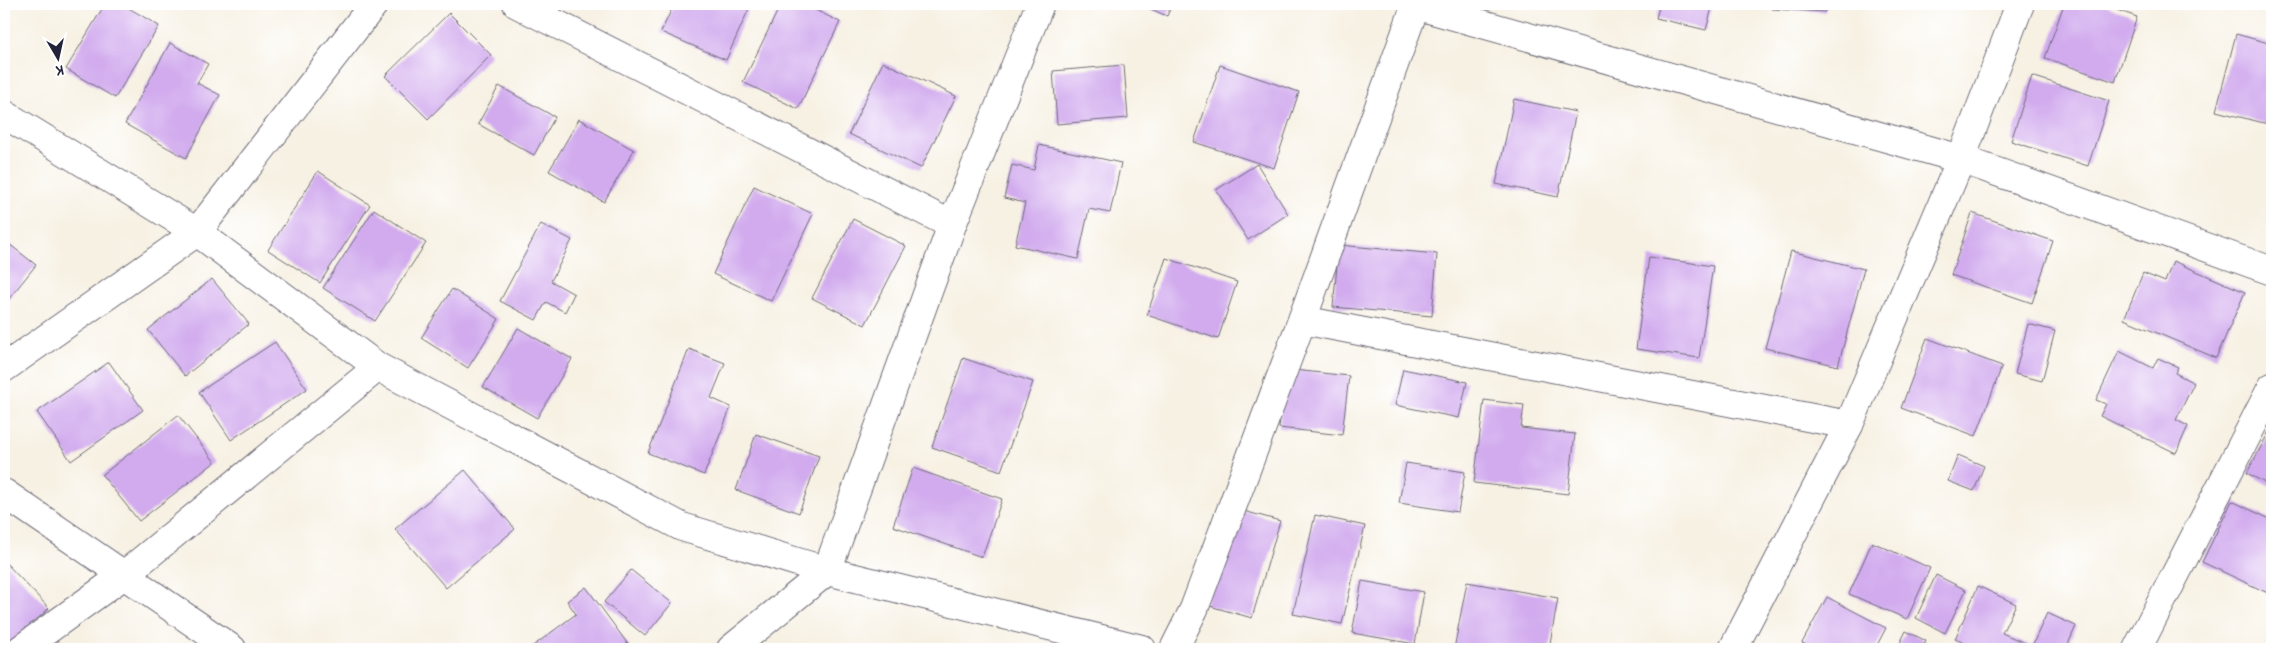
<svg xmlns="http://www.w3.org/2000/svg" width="2276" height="653" viewBox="0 0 2276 653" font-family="'Patrick Hand',sans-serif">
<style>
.building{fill:#d1abee}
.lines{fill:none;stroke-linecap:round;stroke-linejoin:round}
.minor-casing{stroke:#6d6a76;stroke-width:30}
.tertiary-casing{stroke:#6d6a76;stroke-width:30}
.minor{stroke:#fff;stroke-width:28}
.tertiary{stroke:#fff;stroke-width:28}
</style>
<rect width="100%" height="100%" fill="#fff"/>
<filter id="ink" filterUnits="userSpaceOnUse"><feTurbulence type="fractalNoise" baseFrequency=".02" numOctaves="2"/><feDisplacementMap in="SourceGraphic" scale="10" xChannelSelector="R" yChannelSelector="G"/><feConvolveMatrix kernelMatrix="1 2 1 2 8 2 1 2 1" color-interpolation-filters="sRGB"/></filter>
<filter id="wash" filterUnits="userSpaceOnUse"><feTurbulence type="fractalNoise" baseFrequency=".0096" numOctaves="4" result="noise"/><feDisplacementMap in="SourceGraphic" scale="20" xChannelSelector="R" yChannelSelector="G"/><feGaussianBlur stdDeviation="1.12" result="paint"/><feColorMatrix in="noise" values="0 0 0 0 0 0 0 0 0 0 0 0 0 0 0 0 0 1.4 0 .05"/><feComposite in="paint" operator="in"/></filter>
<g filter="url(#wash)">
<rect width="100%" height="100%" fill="#f7f1e3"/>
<g id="blocks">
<path class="building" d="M105 4H122L159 26 115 98 66 69Z
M674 4H751L726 60 661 32Z
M781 4H803L840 22 798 109 743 82Z
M1139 4H1172L1167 16Z
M1660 4H1713L1706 30 1656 18Z
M1773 4H1826L1825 12 1772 9Z
M2064 4H2100L2137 17 2115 82 2045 58Z
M449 13 491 55 428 119 385 76Z
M2236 34 2272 44V125L2216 111Z
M170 43 208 64 197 83 220 95 186 158 125 124Z
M883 62 956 96 921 168 849 134Z
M1124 65 1128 118 1057 124 1053 71Z
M1220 65 1299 92 1274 168 1194 142Z
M2032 76 2109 101 2088 166 2011 141Z
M499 86 555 117 534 155 478 124Z
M1514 99 1576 112 1558 197 1496 184Z
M579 119 634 150 604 202 549 171Z
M1039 145 1121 163 1110 213 1089 209 1078 259 1015 245 1025 203 1004 198 1012 165 1034 170Z
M1257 164 1288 214 1248 240 1216 190Z
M318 171 370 205 320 283 268 250Z
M754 186 813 214 771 301 713 274Z
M374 209 426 243 375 321 323 288Z
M1972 213 2053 241 2032 303 1951 275Z
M853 219 906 246 865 325 812 298Z
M541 224 572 240 551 281 574 294 565 312 546 302 536 320 500 301Z
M4 240 36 265 4 305Z
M1339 245 1437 254 1432 316 1333 307Z
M1791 251 1864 269 1838 366 1765 348Z
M1649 257 1713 266 1699 358 1636 349Z
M1166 258 1237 282 1218 339 1147 315Z
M2173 261 2245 292 2216 358 2124 319 2143 273 2165 282Z
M212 279 249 324 185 376 148 330Z
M452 289 499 319 468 368 421 338Z
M2028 324 2055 331 2042 381 2015 374Z
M518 328 572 359 537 418 483 387Z
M1927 338 2002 366 1976 436 1901 408Z
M275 342 307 389 231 440 199 392Z
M689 349 725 363 711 398 731 407 704 475 648 453Z
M2119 351 2153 368 2158 358 2178 367 2175 373 2194 383 2176 420 2188 426 2176 453 2100 416 2106 404 2096 400Z
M963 358 1033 382 1001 471 932 447Z
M109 362 143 410 71 461 37 412Z
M1285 369 1349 376 1342 435 1279 428Z
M1403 369 1467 382 1459 418 1395 405Z
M1484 400 1524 405 1521 428 1575 434 1568 494 1474 483Z
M178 415 215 462 139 521 102 475Z
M2272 426V487L2247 473Z
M756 434 819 456 799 513 736 490Z
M1958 455 1984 466 1974 491 1948 481Z
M1406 463 1465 472 1458 512 1399 503Z
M913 468 1002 499 982 557 893 526Z
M465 470 515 529 446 588 395 529Z
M2232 501 2272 520V595L2202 562Z
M1233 508 1280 521 1252 618 1206 605Z
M1315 515 1365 526 1342 624 1293 614Z
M1872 542 1930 568 1907 619 1849 594Z
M4 561 49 608 6 649H4Z
M631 570 672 603 645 636 604 602Z
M1936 575 1966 590 1945 633 1916 618Z
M1362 581 1424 592 1415 644 1352 633Z
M1467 582 1558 598 1549 649H1454Z
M1978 586 2016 604 2002 633 2032 646 2047 613 2076 626 2066 649H1978L1955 639Z
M586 587 630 647 627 649H529L576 614 567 601Z
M1827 597 1886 628 1875 649H1815L1802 643Z
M1906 631 1926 641 1922 649H1897Z"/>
</g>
</g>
<g filter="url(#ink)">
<use href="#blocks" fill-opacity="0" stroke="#6d6a76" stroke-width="1"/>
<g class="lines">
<defs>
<path id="minor" d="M517 4 952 225
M1415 5 1961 159 2272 271
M1302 320 1849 425
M4 368 197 232 374 4
M4 493 232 649
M21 649 124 575 378 367
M731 649 827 571 952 225 1040 4
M1174 649 1194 609 1302 320 1416 4
M2137 649 2272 387"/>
<path id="tertiary" d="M4 114 197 232 378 367 682 527 827 571 1142 649
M1733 649 1849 425 1961 159 2020 4"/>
</defs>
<use href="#minor" class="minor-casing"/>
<use href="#tertiary" class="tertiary-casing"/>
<use href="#minor" class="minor"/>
<use href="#tertiary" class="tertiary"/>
</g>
</g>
<rect width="2276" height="653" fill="none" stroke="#fff" stroke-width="20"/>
<g transform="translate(58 58) rotate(171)" stroke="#ffffff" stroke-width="4" paint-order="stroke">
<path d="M0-4L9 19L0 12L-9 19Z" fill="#22223b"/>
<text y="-8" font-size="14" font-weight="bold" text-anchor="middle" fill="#22223b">K</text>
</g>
</svg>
